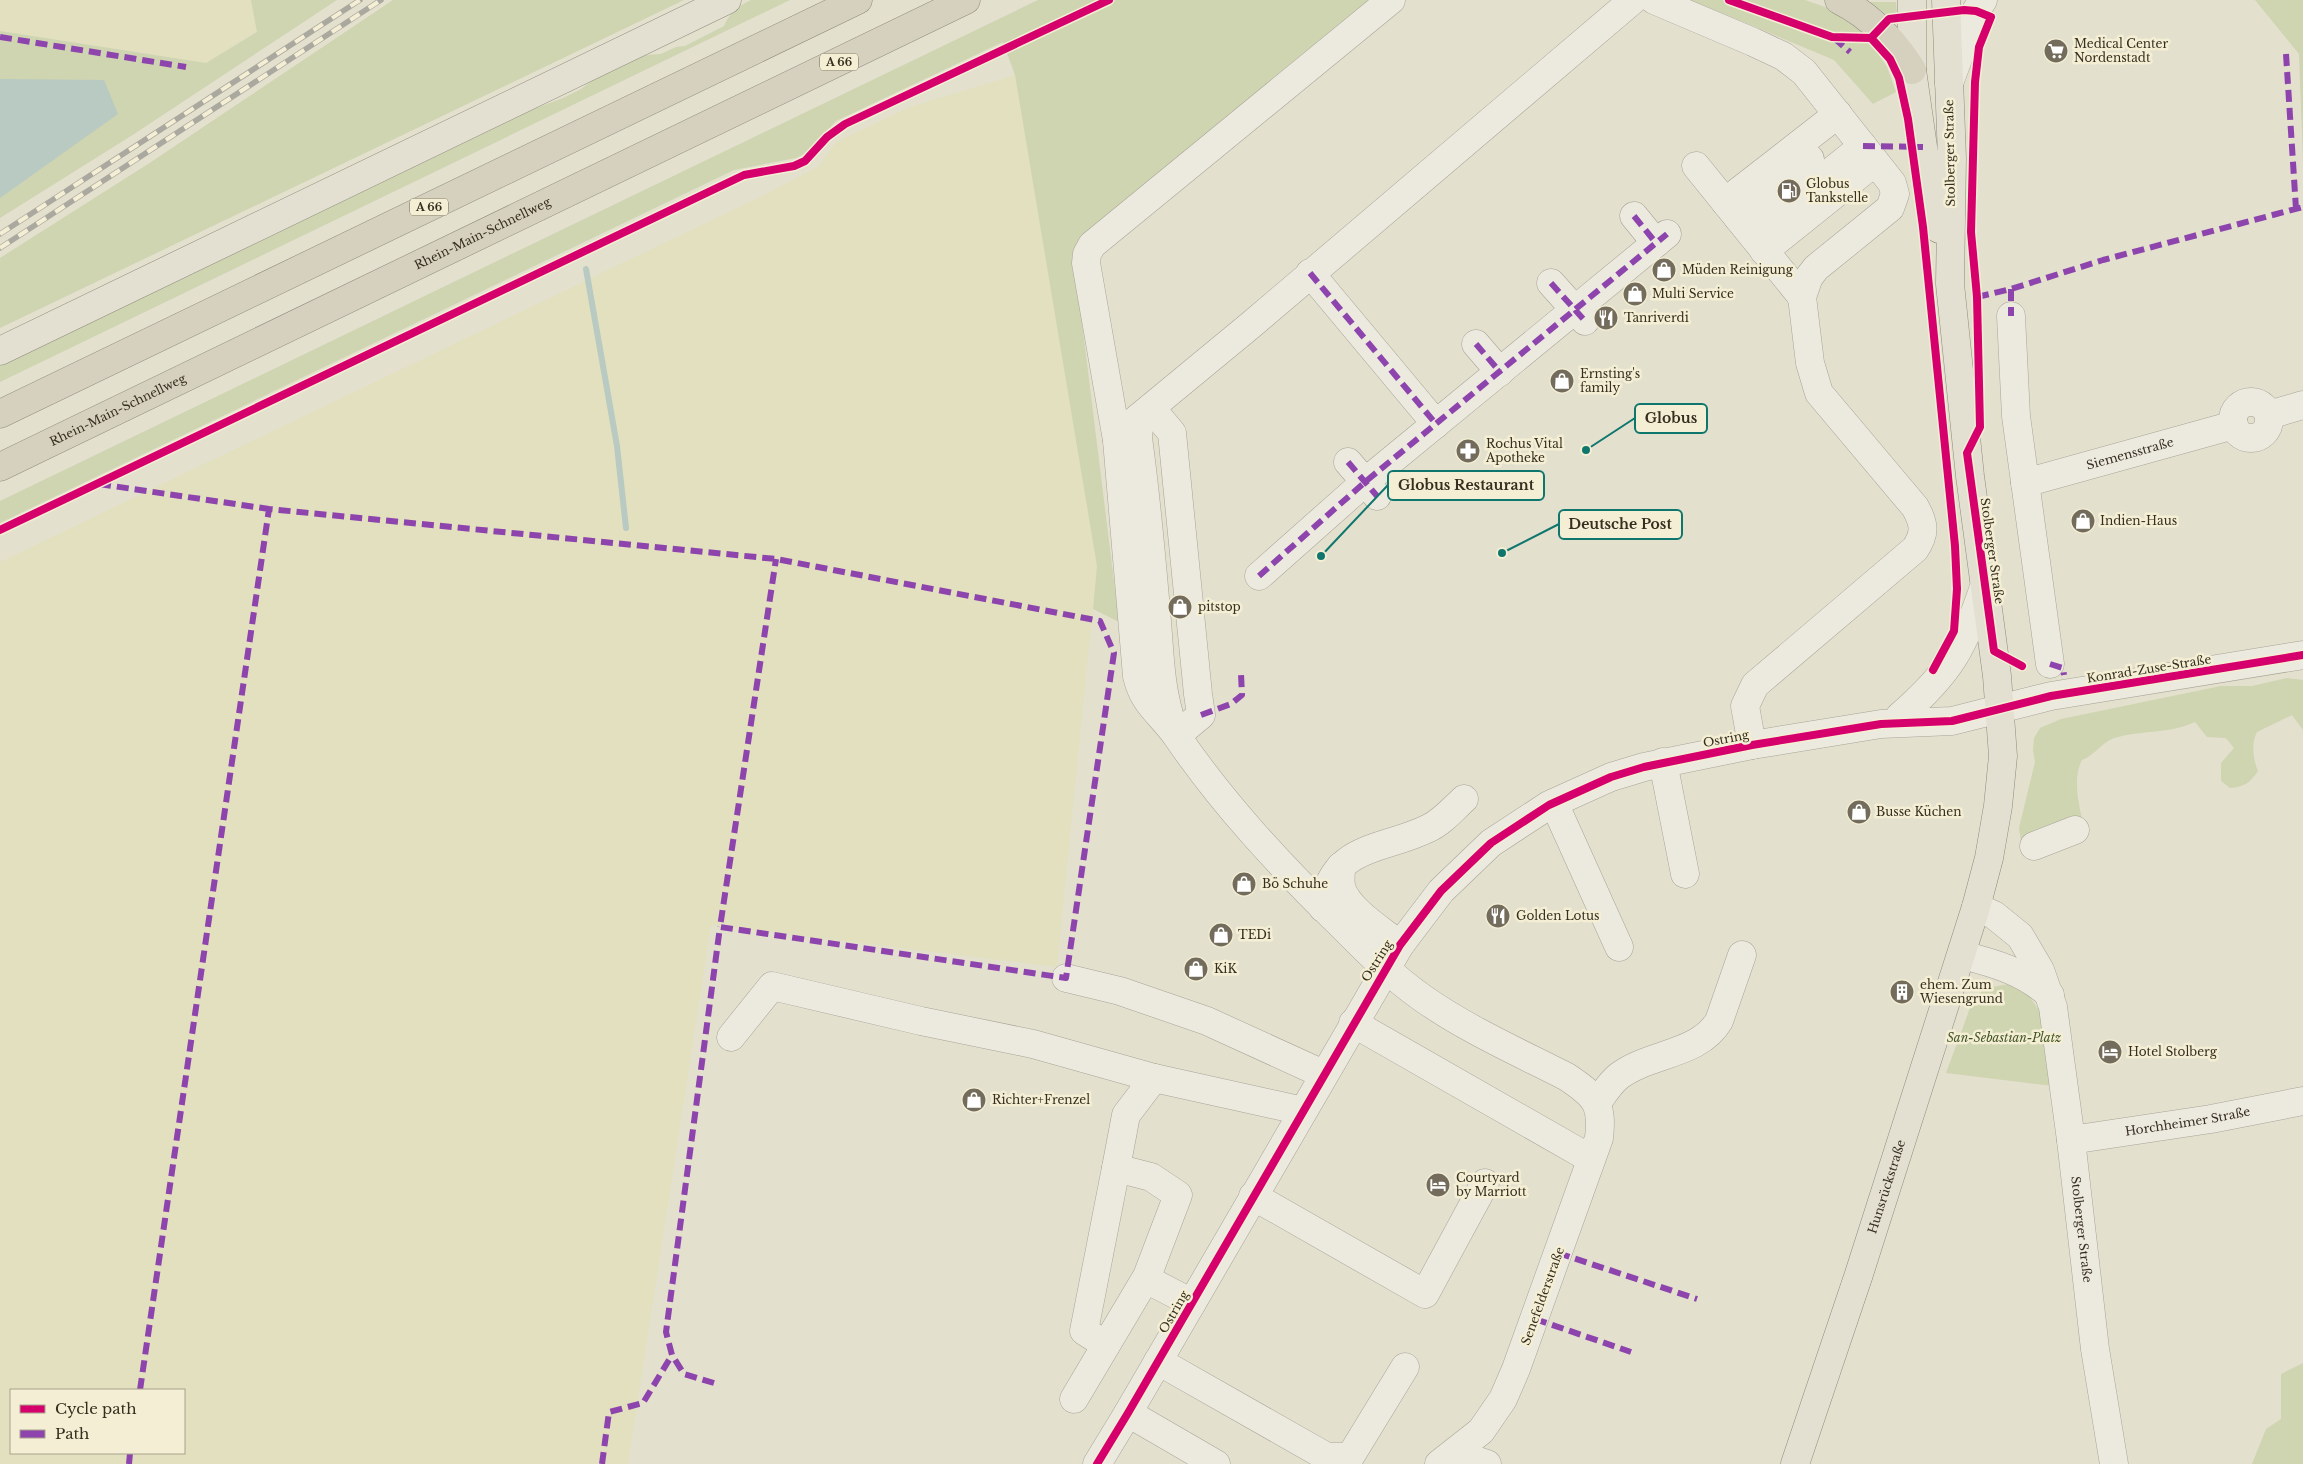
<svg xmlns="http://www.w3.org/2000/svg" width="2303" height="1464" viewBox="0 0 2303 1464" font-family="'Libre Baskerville',serif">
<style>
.farmland{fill:#e2e0bf;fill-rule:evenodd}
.green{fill:#cfd4b1}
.water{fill:#b8cac1}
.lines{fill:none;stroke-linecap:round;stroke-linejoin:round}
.stream{stroke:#b8cac1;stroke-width:6}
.minor-casing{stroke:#a8a497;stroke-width:29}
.major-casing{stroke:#8e8a7e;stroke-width:29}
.highway-casing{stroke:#8e8a7e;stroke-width:29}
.minor{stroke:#ece9df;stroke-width:28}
.major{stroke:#e3e0d1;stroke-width:28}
.highway{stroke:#d6d1bf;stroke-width:28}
.rail-casing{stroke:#aba99f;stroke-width:5.5}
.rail{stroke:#f4efd4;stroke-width:4;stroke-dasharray:11;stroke-linecap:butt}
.quiet{stroke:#8e44ad;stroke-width:6;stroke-dasharray:12 6;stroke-linecap:butt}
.cycleway-casing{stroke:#f4efd4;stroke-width:11}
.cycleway{stroke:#d6006c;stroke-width:8}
.labels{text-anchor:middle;stroke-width:5;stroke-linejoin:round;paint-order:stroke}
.shield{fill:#f4efd4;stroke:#706855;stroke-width:1}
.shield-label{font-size:11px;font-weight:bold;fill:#372e1f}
.poi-label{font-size:12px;fill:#372e1f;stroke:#f4efd4;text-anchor:start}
.street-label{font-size:12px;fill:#372e1f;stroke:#f4efd4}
.park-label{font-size:12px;font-style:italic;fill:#425326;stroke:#f4efd4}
.leader{fill:none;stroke:#0f766e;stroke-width:2}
.callout-dot{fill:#0f766e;stroke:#f4efd4;stroke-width:2}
.callout{fill:#f4efd4;stroke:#0f766e;stroke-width:2}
.callout-label{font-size:14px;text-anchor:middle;font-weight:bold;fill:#372e1f}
</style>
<rect width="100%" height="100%" fill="#e3e0ce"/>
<path class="farmland" d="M0 0H251L257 31 206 63 0 31Z
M1015 75 1097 566 1057 967 711 925 628 1464H0V562L768 193 819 166 836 142 910 107ZM11 1390H184V1453H11Z"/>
<path class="green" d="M251 0H337L131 136 0 218V31L206 63 257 32Z
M393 0H684L0 328V258L148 164Z
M751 0H790L0 382V366L497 123 563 98 581 89 604 72 646 55 661 54 676 47 685 46 724 26C729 13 739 6 751 0Z
M1038 0H1370L1073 250 1119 622 1093 609 1097 566 1015 75 1003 42 836 121 806 153 796 158 734 170 0 523V501Z
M1691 0H1805L1831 9 1860 27 1887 67 1896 92 1873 104 1834 60Z
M2255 0H2303V162L2299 54Z
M1866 2H1896L1897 14 1884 16Z
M2287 678 2303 680V730L2292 715 2257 732C2251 743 2253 760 2258 771 2250 783 2244 787 2230 788L2221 781V763L2234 748 2226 738 2207 737 2195 722C2169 734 2141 730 2114 738 2101 743 2094 756 2082 760 2072 778 2079 807 2084 826L2026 846 2021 841 2019 828 2035 762 2033 751 2034 738 2040 728 2061 719 2221 686H2252Z
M2010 984 2029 996 2043 1016 2053 1086 1946 1073 1973 1000C1981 988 1996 986 2010 984Z
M2303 1363V1464H2252L2266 1429 2281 1419V1374Z"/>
<path class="water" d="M0 79 104 80 118 114 0 198Z"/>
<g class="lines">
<path class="stream" d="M586 269 617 446 626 528"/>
<defs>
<g id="minor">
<path d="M1391 0 1092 245 1087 254 1086 263 1117 440 1137 676C1144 706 1162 714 1178 738 1224 805 1279 864 1337 921 1364 948 1390 975 1421 997 1466 1029 1518 1052 1567 1077 1595 1096 1603 1103 1599 1138L1516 1369 1503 1399 1481 1431 1439 1464"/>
<path d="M1654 0 1753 42 1783 56 1804 72 1892 183 1895 194 1890 208 1816 268 1809 277 1802 297 1810 363 1819 393 1915 507C1924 523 1926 533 1915 549L1755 685 1745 706 1752 745"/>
<path d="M1949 83 1976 11 1983 0"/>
<path d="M1696 166 1802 297"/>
<path d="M1725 202 1838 114"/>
<path d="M1634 216 1656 243"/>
<path d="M1738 218 1810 159"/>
<path d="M1752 235 1863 146"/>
<path d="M1764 251 1875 162"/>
<path d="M1310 273 1436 424"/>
<path d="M1551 283 1585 321"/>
<path d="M2011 316 2016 416 2050 664"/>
<path d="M1476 344 1500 372"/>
<circle cx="2251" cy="420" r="18"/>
<path d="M1151 408 1172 433 1198 694 1201 715 1177 735"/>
<path d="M2269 415 2303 405"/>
<path d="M1140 417 1138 438C1146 495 1151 552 1156 610 1160 651 1159 687 1173 727"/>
<path d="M1117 440 1126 428 1252 324 1633 0"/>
<path d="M1348 462 1377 496"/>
<path id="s1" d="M2025 483 2234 425"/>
<path d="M1259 576 1365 482 1667 234"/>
<path d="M1900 716C1951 672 1964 647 1985 584"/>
<path d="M1663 762 1685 874"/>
<path d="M1554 803 1619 947"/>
<path d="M2034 846 2075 830"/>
<path d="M1341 866C1341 873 1340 880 1341 886 1346 909 1383 931 1400 945"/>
<path id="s2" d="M1976 907 1994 915 2020 936 2040 970 2053 1007 2071 1140 2095 1349 2114 1464"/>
<path d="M1323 908C1331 844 1383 851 1429 828 1442 822 1453 809 1464 799"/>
<path d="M1962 955C1994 963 2025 972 2050 995"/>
<path d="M1066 978 1120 991 1207 1021 1323 1074"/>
<path d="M1353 1023 1591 1159"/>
<path d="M731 1037 772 986 921 1021 1033 1044 1154 1078"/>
<path d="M1597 1103C1604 1093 1610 1083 1619 1076 1649 1053 1699 1055 1719 1021L1742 955"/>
<path id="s3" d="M2071 1140 2211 1119 2303 1101"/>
<path d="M1253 1196 1425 1294 1485 1183"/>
<path d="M1192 1303 1146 1279 1178 1195 1151 1177 1116 1168 1126 1115 1154 1078 1303 1111"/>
<path d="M1106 1345 1084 1331 1116 1168"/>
<path d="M1158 1361 1327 1457H1350L1405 1367"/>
<path d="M1074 1399 1146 1278"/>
<path d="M1128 1413 1216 1464"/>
<path d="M1454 1453 1487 1464"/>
<path d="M1097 1464 1128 1413 1400 945 1441 891 1491 843 1549 805 1611 777 1644 767 1752 745 1881 724 1952 721 2051 696 2303 655"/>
</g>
<g id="major">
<path d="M1912 0V70L1923 147 1939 229"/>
<path d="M0 351 727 0"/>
<path id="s4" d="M1795 1464 1859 1274 1976 907 1989 858 1998 806 2003 756 1997 676 1970 476 1950 284 1952 158 1946 0"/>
</g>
<g id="highway">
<path d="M1839 0C1871 16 1893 40 1912 70"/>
<path d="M0 414 858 0"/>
<path id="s5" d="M0 467 966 0"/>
</g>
</defs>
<use href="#minor" class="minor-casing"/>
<use href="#major" class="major-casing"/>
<use href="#highway" class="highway-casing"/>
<use href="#minor" class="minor"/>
<use href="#major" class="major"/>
<use href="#highway" class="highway"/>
<defs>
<path id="rail" d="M0 234 360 0
M0 248 381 0"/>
</defs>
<use href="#rail" class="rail-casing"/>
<use href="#rail" class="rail"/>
<path class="quiet" d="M0 37 186 67
M1834 38 1850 52
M2286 54 2296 209
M1863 146 1923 147
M1634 216 1656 243
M1310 273 1436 424
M1551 283 1585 321
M2011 289V316
M1977 297 2011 289 2103 260 2303 207
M1476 344 1500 372
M1348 462 1377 496
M99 484 269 509
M1259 576 1365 482 1667 234
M2050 664 2063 668 2064 675
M1201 715 1231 704 1242 695 1241 674
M1558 1253 1697 1299
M1535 1319 1631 1352
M714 1383 684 1374 672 1355 666 1332 720 927
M140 1390 269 509 776 559 1100 621 1114 653 1066 978 720 927 776 559
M129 1464 130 1453
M602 1464 609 1412 643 1403 672 1355"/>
<defs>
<path id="cycleway" d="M1729 0 1832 37 1871 38 1890 59 1899 78 1908 119 1923 227 1955 546 1957 589 1954 631 1933 670
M1871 38 1889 19 1964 10 1976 11 1991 17 1979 47 1975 82 1971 232 1977 297 1980 427 1967 453 1994 651 2022 666
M0 530 744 175 794 166 805 161 827 137 845 124 1109 0
M1097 1464 1128 1413 1400 945 1441 891 1491 843 1549 805 1611 777 1644 767 1752 745 1881 724 1952 721 2051 696 2303 655"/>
</defs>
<use href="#cycleway" class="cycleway-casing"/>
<use href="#cycleway" class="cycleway"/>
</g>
<defs>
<symbol id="supermarket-disc" viewBox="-11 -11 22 22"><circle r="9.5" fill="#736c5c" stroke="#f4efd4"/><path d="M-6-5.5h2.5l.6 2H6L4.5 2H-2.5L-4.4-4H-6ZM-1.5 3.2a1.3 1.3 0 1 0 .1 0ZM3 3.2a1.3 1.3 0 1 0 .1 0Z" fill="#fff"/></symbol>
<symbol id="fuel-disc" viewBox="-11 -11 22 22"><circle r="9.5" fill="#736c5c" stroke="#f4efd4"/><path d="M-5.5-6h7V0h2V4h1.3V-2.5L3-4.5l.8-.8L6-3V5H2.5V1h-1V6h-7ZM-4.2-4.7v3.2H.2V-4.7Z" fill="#fff"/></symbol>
<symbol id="shop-disc" viewBox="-11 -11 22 22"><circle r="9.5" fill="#736c5c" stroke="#f4efd4"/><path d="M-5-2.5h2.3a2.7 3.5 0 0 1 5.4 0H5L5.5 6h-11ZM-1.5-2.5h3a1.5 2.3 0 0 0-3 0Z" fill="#fff"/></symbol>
<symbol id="restaurant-disc" viewBox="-11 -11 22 22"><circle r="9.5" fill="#736c5c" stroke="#f4efd4"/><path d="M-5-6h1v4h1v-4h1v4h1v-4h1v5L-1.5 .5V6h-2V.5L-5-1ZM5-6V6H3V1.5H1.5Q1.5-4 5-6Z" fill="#fff"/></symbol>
<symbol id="pharmacy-disc" viewBox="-11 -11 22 22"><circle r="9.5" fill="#736c5c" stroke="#f4efd4"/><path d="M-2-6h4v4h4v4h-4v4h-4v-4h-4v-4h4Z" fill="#fff"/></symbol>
<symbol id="building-disc" viewBox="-11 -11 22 22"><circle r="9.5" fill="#736c5c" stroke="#f4efd4"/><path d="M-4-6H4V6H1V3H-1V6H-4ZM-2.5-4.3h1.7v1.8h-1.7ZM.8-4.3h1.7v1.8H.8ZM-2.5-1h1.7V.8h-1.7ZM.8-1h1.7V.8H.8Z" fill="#fff"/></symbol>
<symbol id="hotel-disc" viewBox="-11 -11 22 22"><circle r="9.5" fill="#736c5c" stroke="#f4efd4"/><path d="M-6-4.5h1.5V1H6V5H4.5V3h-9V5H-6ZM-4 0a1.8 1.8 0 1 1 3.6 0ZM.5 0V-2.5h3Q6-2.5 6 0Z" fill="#fff"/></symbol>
</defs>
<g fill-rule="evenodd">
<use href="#supermarket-disc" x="2042" y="37" width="28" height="28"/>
<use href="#fuel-disc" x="1775" y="177" width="28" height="28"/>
<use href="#shop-disc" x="1650" y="256" width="28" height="28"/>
<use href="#shop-disc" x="1621" y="280" width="28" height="28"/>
<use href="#restaurant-disc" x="1592" y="304" width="28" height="28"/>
<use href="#shop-disc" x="1548" y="367" width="28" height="28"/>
<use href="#pharmacy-disc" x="1454" y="437" width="28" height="28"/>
<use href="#shop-disc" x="2069" y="507" width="28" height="28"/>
<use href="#shop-disc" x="1166" y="593" width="28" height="28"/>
<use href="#shop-disc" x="1845" y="798" width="28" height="28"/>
<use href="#shop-disc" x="1230" y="870" width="28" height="28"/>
<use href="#restaurant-disc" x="1484" y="902" width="28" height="28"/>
<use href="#shop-disc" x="1207" y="921" width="28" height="28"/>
<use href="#shop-disc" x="1182" y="955" width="28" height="28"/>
<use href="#building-disc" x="1888" y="978" width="28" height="28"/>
<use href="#hotel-disc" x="2096" y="1038" width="28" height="28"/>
<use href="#shop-disc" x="960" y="1086" width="28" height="28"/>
<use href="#hotel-disc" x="1424" y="1171" width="28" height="28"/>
</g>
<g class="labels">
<g class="shield">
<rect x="820" y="53.5" width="38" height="17" rx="4"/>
<rect x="410" y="198.5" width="38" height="17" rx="4"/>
</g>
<g class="shield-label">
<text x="839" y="66">A 66</text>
<text x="429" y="211">A 66</text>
</g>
<g class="poi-label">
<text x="2074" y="48">Medical Center<tspan x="2074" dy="14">Nordenstadt</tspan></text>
<text x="1806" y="188">Globus<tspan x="1806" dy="14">Tankstelle</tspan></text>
<text x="1682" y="274">Müden Reinigung</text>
<text x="1652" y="298">Multi Service</text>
<text x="1624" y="322">Tanriverdi</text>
<text x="1580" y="378">Ernsting's<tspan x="1580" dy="14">family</tspan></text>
<text x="1486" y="448">Rochus Vital<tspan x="1486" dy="14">Apotheke</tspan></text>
<text x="2100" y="525">Indien-Haus</text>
<text x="1198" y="611">pitstop</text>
<text x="1876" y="816">Busse Küchen</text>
<text x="1262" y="888">Bö Schuhe</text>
<text x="1516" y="920">Golden Lotus</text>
<text x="1238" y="939">TEDi</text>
<text x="1214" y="973">KiK</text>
<text x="1920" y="989">ehem. Zum<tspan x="1920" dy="14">Wiesengrund</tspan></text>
<text x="2128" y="1056">Hotel Stolberg</text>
<text x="992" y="1104">Richter+Frenzel</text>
<text x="1456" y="1182">Courtyard<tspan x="1456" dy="14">by Marriott</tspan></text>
</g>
<g class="street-label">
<text transform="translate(1950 153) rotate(-91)" y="4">Stolberger Straße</text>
<text dy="4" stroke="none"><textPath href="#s5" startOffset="536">Rhein-Main-Schnellweg</textPath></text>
<text dy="4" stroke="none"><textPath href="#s5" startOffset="131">Rhein-Main-Schnellweg</textPath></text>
<text dy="4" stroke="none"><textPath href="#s1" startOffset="109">Siemensstraße</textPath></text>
<text transform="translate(1992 551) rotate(82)" y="4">Stolberger Straße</text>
<text transform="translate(2149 669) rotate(-9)" y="4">Konrad-Zuse-Straße</text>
<text transform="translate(1726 739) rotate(-11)" y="4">Ostring</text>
<text transform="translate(1377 961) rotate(-58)" y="4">Ostring</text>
<text dy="4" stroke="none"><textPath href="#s3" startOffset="118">Horchheimer Straße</textPath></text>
<text dy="4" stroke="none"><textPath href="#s4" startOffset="292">Hunsrückstraße</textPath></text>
<text dy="4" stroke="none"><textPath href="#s2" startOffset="356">Stolberger Straße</textPath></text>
<text transform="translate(1543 1296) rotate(-70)" y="4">Senefelderstraße</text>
<text transform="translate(1174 1312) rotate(-60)" y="4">Ostring</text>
</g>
<g class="park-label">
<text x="2004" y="1042">San-Sebastian-Platz</text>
</g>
</g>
<path class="leader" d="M1586 450L1635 418M1321 556L1388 485M1502 553L1559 524"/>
<g class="callout-dot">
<circle cx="1586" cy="450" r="5"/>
<circle cx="1321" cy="556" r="5"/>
<circle cx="1502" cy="553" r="5"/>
</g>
<g class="callout">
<rect x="1635" y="404" width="72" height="29" rx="5"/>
<rect x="1388" y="471" width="156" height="29" rx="5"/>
<rect x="1559" y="510" width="123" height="29" rx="5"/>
</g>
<g class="callout-label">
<text x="1671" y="423">Globus</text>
<text x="1466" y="490">Globus Restaurant</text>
<text x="1620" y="529">Deutsche Post</text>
</g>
<rect x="10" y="1389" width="175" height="65" fill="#f4efd4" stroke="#a8a28c"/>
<rect x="20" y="1405" width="25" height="8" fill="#d6006c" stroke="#a8a28c"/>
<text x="55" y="1414" font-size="15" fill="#372e1f">Cycle path</text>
<rect x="20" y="1430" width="25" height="8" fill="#8e44ad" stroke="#a8a28c"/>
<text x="55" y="1439" font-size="15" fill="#372e1f">Path</text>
</svg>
